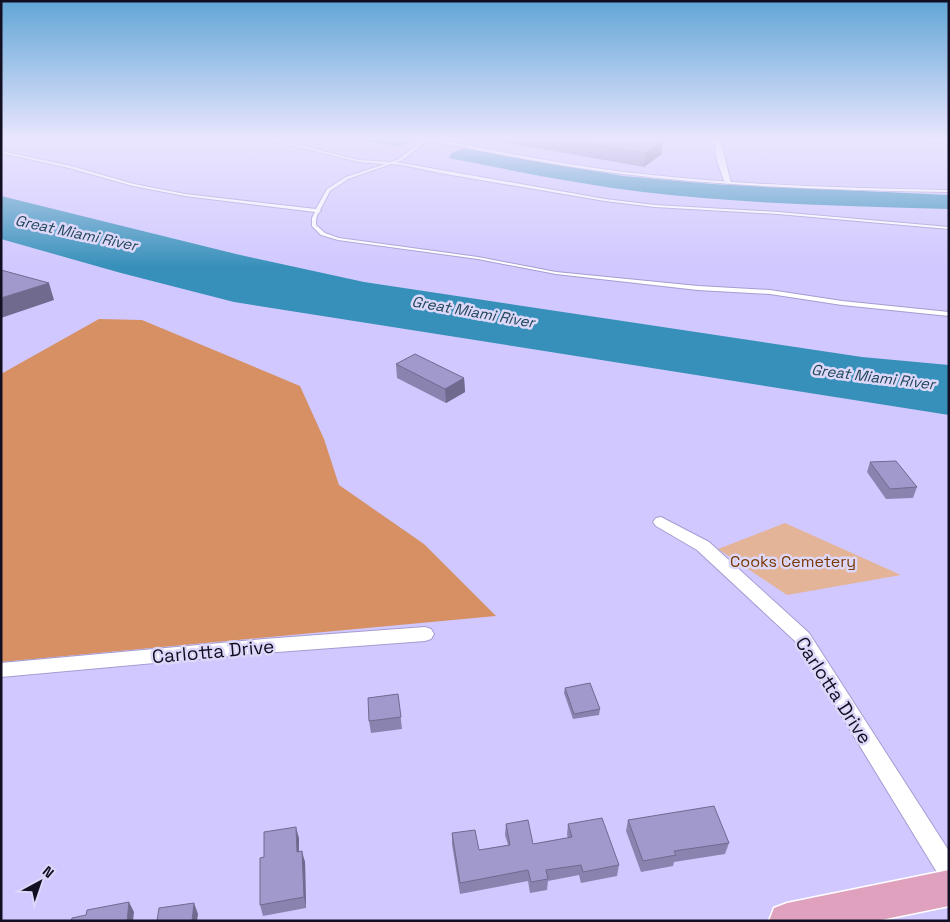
<svg xmlns="http://www.w3.org/2000/svg" width="950" height="922" viewBox="0 0 950 922" font-family="'Space Grotesk',sans-serif">
<style>
.green{fill:#e3b497}
.forest{fill:#d69063}
.water{fill:#3790ba}
.lines{fill:none;stroke-linecap:round;stroke-linejoin:round}
.lane-casing{stroke:#a69cd1;stroke-width:2}
.street-casing{stroke:#a69cd1;stroke-width:2}
.primary-casing{stroke:#fff;stroke-width:3}
.lane{fill:#fff;fill-rule:evenodd}
.street{fill:#fff;fill-rule:evenodd}
.primary{fill:#e0a1be;fill-rule:evenodd}
.wall{fill:#8a83af}
.shaded-wall{fill:#716a8f}
.building{fill:#a198cc;stroke:#716a8f}
.labels{text-anchor:middle;stroke-width:5;stroke-linejoin:round;paint-order:stroke}
.far-water-label{font-size:15px;font-style:italic;fill:#21475a;stroke:#ddd8fa}
.park-label{font-size:16px;fill:#783800;stroke:#ddd8fa}
.near-street-label{font-size:19px;fill:#130f22;stroke:#ddd8fa}
</style>
<rect width="100%" height="100%" fill="#d1c8ff"/>
<path class="green" d="M785 523 901 575 787 595 718 549Z"/>
<path class="forest" d="M99 319 142 320 300 386 324 439 339 485 424 544 496 616 1 662V374Z"/>
<path class="water" d="M346 138H409L413 140 403 145 396 146Z
M465 148 623 176 712 184 949 195V209C847 206 744 204 643 192 578 184 514 171 449 158L452 153Z
M1 196 236 254 364 282 862 357 949 365V415L234 302 121 273 1 239Z"/>
<g class="lines">
<defs>
<path id="lane" d="M263 138H270L359 160 390 162 399 159 425 138H431C495 151 559 164 624 172 732 185 840 188 949 190V192C840 190 731 187 623 174 557 166 492 153 428 140L401 161 396 162 605 199 655 205 778 212 949 227V229L778 214 655 207 605 201 440 173 402 165 391 164 348 179 330 191 320 210 321 211C316 214 316 219 316 225L325 233 339 238 478 257 556 272 698 286 770 290 842 301 949 312V316L842 305 770 294 698 290 556 274 478 259 338 240 321 235 312 226V218L315 212 185 196 133 186 69 168 1 153V151L71 166 134 184 185 194 316 209 327 189 346 177 385 164 359 162Z
M913 138H924L949 142V144Z"/>
<path id="street" d="M714 138H720L731 183 724 181 716 157Z
M661 517 709 542 809 633 949 851V882L941 879 797 643 697 550 656 526 653 522 656 518Z
M425 627 431 629 434 634 431 639 425 641 264 653 1 677V663L264 639Z"/>
<path id="primary" d="M949 870V906L876 921H769L774 908 787 903Z"/>
</defs>
<use href="#lane" class="lane-casing"/>
<use href="#street" class="street-casing"/>
<use href="#primary" class="primary-casing"/>
<use href="#lane" class="lane"/>
<use href="#street" class="street"/>
<use href="#primary" class="primary"/>
</g>
<path class="wall" d="M479 138H650L662 154 644 167Z
M396 364 464 378 465 392 446 403 397 378Z
M870 462 917 487 913 498 886 499 867 472Z
M565 688 600 709 599 715 573 719 564 693Z
M398 694 402 729 371 733 369 721Z
M628 820 729 843 725 854 674 862 673 866 641 872 626 831Z
M506 824 533 844 568 838 567 835 568 824 619 865 617 876 581 883 579 875 548 881 547 890 530 893 528 881 460 894 452 844V833L479 850 508 845 505 835Z
M299 838V852L305 862 306 908 263 916 260 905 264 857Z"/>
<path class="shaded-wall" d="M663 140 662 154 644 167 646 153Z
M49 283 54 300 1 318V298Z
M464 378 465 392 446 403 445 389Z
M296 827 299 838V863L297 852Z
M302 851 305 862 306 908 304 897Z
M129 902 134 912 133 921H127Z
M194 903 198 914 197 921H192Z"/>
<path class="building" d="M556 138H650L663 140 646 153Z
M1 270 49 283 1 298Z
M415 354 464 378 445 389 396 364Z
M896 461 917 487 890 489 870 462Z
M590 683 600 709 574 714 565 688Z
M398 694 401 717 369 721 368 698Z
M714 806 729 843 674 851 676 855 643 861 628 820Z
M602 818 619 865 583 872 581 865 546 870 548 879 531 882 528 870 460 883 452 833 475 830 479 850 510 845 506 824 528 820 533 844 572 837 568 824Z
M296 827 297 852 302 851 304 897 260 905V858L264 857V832Z
M129 902 127 921H71L72 918 86 915 87 910Z
M194 903 192 921H157L159 908Z"/>
<linearGradient id="sky" x2="0" y2="1"><stop stop-color="#61a6d6"/><stop offset="0.52" stop-color="#eae6ff"/><stop offset="1" stop-color="#eae6ff" stop-opacity="0"/></linearGradient>
<rect width="950" height="267" fill="url(#sky)"/>
<g class="labels">
<g class="far-water-label">
<text transform="translate(76 233) rotate(12)" y="5">Great Miami River</text>
<text transform="translate(473 312) rotate(10)" y="5">Great Miami River</text>
<text transform="translate(873 377) rotate(7)" y="5">Great Miami River</text>
</g>
<g class="park-label">
<text x="793" y="567">Cooks Cemetery</text>
</g>
<g class="near-street-label">
<text transform="translate(213 651) rotate(-5)" y="7">Carlotta Drive</text>
<text transform="translate(834 690) rotate(57)" y="7">Carlotta Drive</text>
</g>
</g>
<rect width="950" height="922" fill="none" stroke="#130f22" stroke-width="5"/>
<g transform="translate(40 882) rotate(40)" stroke="#ddd8fa" stroke-width="4" paint-order="stroke">
<path d="M0-4L9 19L0 12L-9 19Z" fill="#130f22"/>
<text y="-8" font-size="14" font-weight="bold" text-anchor="middle" fill="#130f22">N</text>
</g>
</svg>
